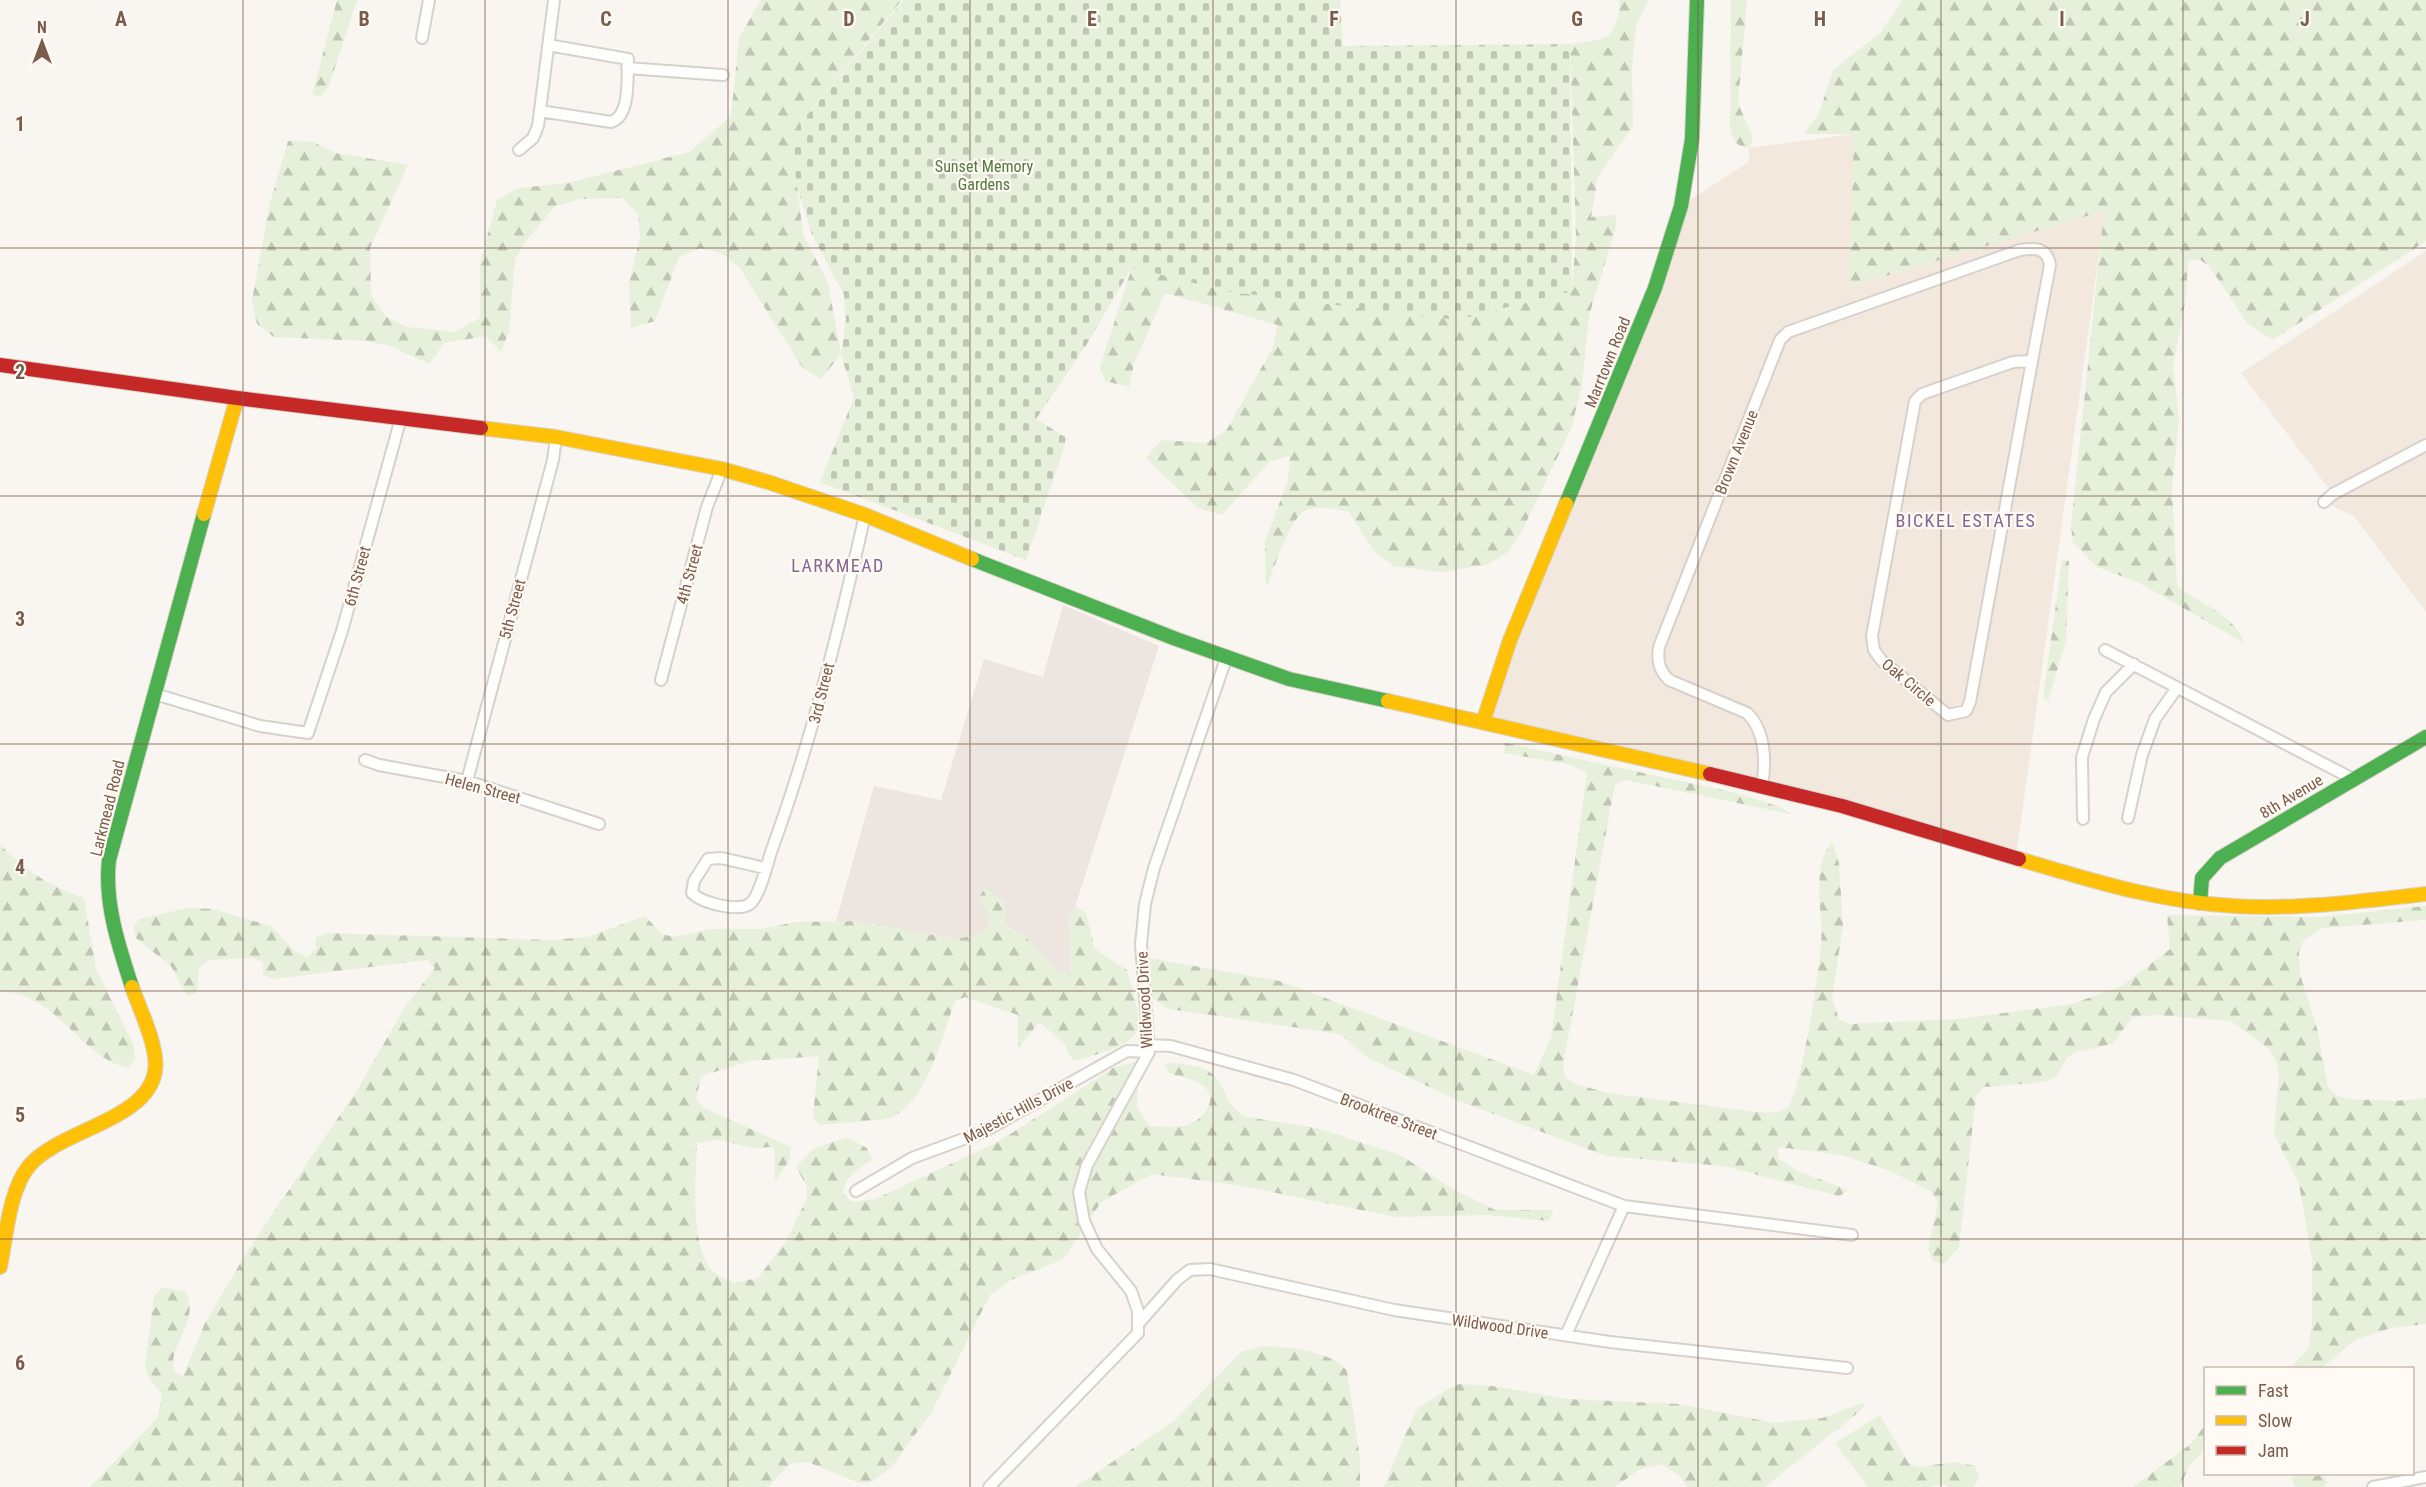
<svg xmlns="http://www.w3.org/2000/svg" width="2426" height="1487" viewBox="0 0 2426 1487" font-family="'Roboto Condensed',sans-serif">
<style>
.residential{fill:#f2e8de}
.industrial{fill:#ede5e0}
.forest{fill:url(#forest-firs)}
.cemetery{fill:url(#cemetery-stones)}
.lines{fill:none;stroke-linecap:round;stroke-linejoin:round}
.street-casing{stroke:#d7d1cb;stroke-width:14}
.fast-casing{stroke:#d9d2cb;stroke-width:16}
.slow-casing{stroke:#d9d2cb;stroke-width:16}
.jam-casing{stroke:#d9d2cb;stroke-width:16}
.street{stroke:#fefefd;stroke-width:10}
.fast{stroke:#4caf50;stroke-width:14}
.slow{stroke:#ffc107;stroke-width:14}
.jam{stroke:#c62828;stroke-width:14}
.grid{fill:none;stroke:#7a5c4d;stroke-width:1.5;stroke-opacity:0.55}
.labels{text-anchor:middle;stroke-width:4.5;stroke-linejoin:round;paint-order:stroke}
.park-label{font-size:16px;fill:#537a41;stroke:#fffaf3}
.street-label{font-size:16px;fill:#7a5c4d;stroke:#fffaf3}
.neighbourhood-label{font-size:18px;letter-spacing:1.5px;fill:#846695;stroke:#fffaf3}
.grid-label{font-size:20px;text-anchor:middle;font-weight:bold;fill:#7a5c4d;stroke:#fffaf3;stroke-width:4.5;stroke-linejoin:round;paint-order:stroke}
</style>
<defs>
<pattern id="forest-firs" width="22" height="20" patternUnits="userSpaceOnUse" patternTransform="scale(1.5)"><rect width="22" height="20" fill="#e7f0db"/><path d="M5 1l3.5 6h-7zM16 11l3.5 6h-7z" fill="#c0c6b4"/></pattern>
<pattern id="cemetery-stones" width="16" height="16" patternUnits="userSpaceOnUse" patternTransform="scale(1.5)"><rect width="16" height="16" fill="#e7f0db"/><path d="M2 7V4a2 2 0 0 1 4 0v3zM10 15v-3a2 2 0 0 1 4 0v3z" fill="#c0c6b4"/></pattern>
</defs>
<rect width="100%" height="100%" fill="#f9f5f0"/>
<path class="residential" d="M1854 134 1849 287 2105 210 2016 857 1483 722 1681 206 1749 162V148Z
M2426 251V612L2354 516 2324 502 2333 494 2241 373Z"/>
<path class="industrial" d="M1063 605 1159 646 1075 907 1069 918 1071 977 1050 965 1026 937 1005 926V902L980 897 990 916 988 928 978 935 954 939 857 921H836L874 786 941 800 984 659 1043 677Z"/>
<path class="forest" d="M337 0H357L329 86 322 96 312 95Z
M761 0H902L791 134 803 234 828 283 841 354 821 379 802 367 739 267 721 253 700 248 679 257 655 321 631 328 629 283 640 237 638 214 623 198 580 199 555 206 527 240 515 259 509 331 501 352 486 336 444 343 429 364 388 345 365 341 274 337 257 324 252 301 269 207 288 141 313 142 336 153 408 165 370 248 371 295 385 316 407 327 455 332 480 318V263L497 200 519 188 568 183 689 152 731 116 739 38Z
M1620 0H1649L1636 25 1632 70 1633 126 1598 177 1591 217 1615 215 1617 223 1589 316 1582 385 1571 429 1521 533 1508 552 1489 564 1442 572 1394 566 1375 552 1349 512C1335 509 1317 504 1303 512 1289 521 1273 572 1266 588L1265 542 1288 480 1290 456 1269 462 1222 515 1198 508 1146 458 1161 440 1206 443 1226 431 1273 347 1278 325 1165 293 1134 364 1129 387 1105 381 1100 367 1132 267 1224 291 1457 320 1572 291 1576 236 1570 44C1607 40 1616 41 1620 0Z
M1731 0H1747L1738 103 1753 138 1749 148C1736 147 1733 140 1730 129Z
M1903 0H2426V241L2273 340 2248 324 2209 266 2199 259 2188 261 2186 297 2173 367 2179 419 2172 488 2177 587C2199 602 2236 616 2244 643L2140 583 2097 567 2073 542 2071 526 2104 211 1849 287 1854 134H1803L1819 114 1833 70 1880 33Z
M2062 560 2069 561 2066 641 2048 701 2043 697Z
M1505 743 1736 793 1780 807 1791 814 1626 780 1615 784 1563 1065 1565 1077 1575 1084 1608 1093 1757 1112C1767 1112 1779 1115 1788 1107 1801 1094 1819 970 1821 945 1824 915 1810 865 1832 842L1839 863 1843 926 1832 998 1839 1019 1849 1024 1958 1019 2072 1004 2122 986 2170 949 2167 915 2320 917 2426 906V920L2323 928 2304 940 2299 951 2300 974 2318 1032 2328 1087 2336 1095 2348 1099 2395 1101 2426 1098V1324L2391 1328 2356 1339 2322 1368H2276L2293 1366 2308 1348 2312 1325V1260L2299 1184 2274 1134 2279 1073 2276 1061 2270 1050 2231 1021 2157 1015 2133 1017 2112 1044 2077 1052 2068 1057 2056 1076 2045 1082 1984 1087 1976 1096 1959 1247 1944 1264 1933 1261 1928 1249 1938 1203 1932 1192 1890 1171 1842 1155 1778 1147V1158L1797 1171 1849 1190 1839 1196 1723 1166 1606 1156 1459 1101 1368 1058 1340 1034 1169 1009 1152 998 1149 958 1279 981 1534 1075 1551 1038 1587 773 1572 765 1504 753Z
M0 845C27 870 48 887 84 898L96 969 134 1046 135 1059 128 1068C78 1056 59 994 0 991Z
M986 887 1005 902V927L1026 937 1050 965 1070 976 1069 918 1075 907 1086 913 1095 949 1127 970C1131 984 1142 1017 1137 1031 1130 1047 1089 1057 1073 1061L1064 1043 1039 1022 1018 1049V1015L965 997 955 1001C942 1037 927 1104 888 1119L819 1125 813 1117 819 1056 751 1061 701 1076 696 1100 704 1108 791 1147 789 1161 775 1181 774 1147 751 1148 718 1139 697 1143C696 1174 689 1249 713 1271 718 1276 727 1279 734 1283L758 1278 786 1241 807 1198V1187L796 1167 813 1149 847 1137 867 1148 872 1160C857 1170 846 1175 843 1193L852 1202 875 1199 996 1143 1115 1067 1139 1061 1137 1107 1150 1126C1160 1126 1172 1128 1183 1126 1202 1124 1223 1097 1200 1084 1191 1078 1178 1076 1169 1073L1164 1063C1178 1064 1199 1063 1211 1073 1226 1085 1225 1107 1247 1117L1317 1128 1402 1156 1452 1189 1495 1210H1553L1549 1221 1487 1215 1396 1217 1237 1185 1152 1174 1101 1202 1064 1259 1011 1280 990 1295 932 1411 892 1467 871 1482 859 1483 808 1462 790 1464 768 1487H90L158 1417 162 1394 148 1377 145 1365 154 1297 162 1287 186 1292C200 1320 170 1342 173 1370L183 1376 205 1323 250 1247 357 1090 405 1007 435 968 427 960 274 979 263 975V963L254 958 208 960 199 967 197 992 187 996 171 966 136 938 133 928 139 919 188 908 212 909 271 926 296 952 307 957 316 949V938L327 933 551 940 587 937 645 916 662 934 674 937 711 929H762L795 922 857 921 954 939 978 935 988 928 990 916 979 897Z
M1264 1346C1288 1347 1332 1351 1347 1371L1360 1458V1487H1075L1175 1420 1241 1352Z
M1457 1384 1493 1386 1568 1399 1679 1404 1774 1423 1822 1418 1866 1402 1860 1411 1765 1487H1687L1681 1477 1661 1464 1640 1469 1615 1487H1384L1406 1432 1418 1408Z
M1880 1415 1909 1464 1919 1467 1954 1462 1975 1466 1979 1476 1974 1487H1948L1943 1484 1929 1487H1868L1835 1443Z
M2205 1425V1449L2189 1466 2180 1487H2133L2192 1443Z
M2294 1474H2323L2327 1482 2324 1487H2295L2292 1479Z"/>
<path class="cemetery" d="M904 0H1340L1343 46 1570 44 1572 291 1457 320 1224 291 1132 267 1087 344 1036 419 1067 438 1026 560 820 482 854 398 841 354 846 320 844 295 811 232 797 187 791 134Z"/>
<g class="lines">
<defs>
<path id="street" d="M422 38 429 0
M627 68 723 75
M540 111 611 122C631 116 627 77 628 59L548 45
M519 150 533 138 538 126 554 0
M2032 361 1970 702 1966 711 1948 715 1881 660 1874 650 1872 636 1915 401 1922 394 2013 362Z
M2324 502 2333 494 2426 445
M2105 650 2353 779
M661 680 707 507 722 469
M155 694 260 726 308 733 342 631 401 418
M365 760 379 765 467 781 599 824
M467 781 553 460 556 437
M1762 787C1766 763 1766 731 1747 713L1669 680C1659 670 1657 661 1659 647L1780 340 1788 332 2020 250C2035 248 2047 247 2050 265L2032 361
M2128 818 2142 755 2155 719 2177 688
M2083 819 2082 757 2094 719 2106 692 2134 664
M765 868 721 858 708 859 694 881 692 893C702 903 740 913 751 903 760 894 767 865 771 852 811 743 839 629 865 515
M1148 1045 1171 1046 1294 1080 1624 1206 1852 1235
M856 1191 912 1158 985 1131 1127 1051 1149 1052
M1138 1324 1177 1280 1190 1270 1210 1269 1394 1310 1610 1342 1847 1368
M1566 1335 1624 1206
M989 1487 1138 1333V1311L1131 1291 1097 1249 1084 1221 1079 1192 1087 1165 1149 1052 1141 944 1145 904 1154 868 1227 656
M2373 1487 2426 1477"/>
<path id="fast" d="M1566 504 1655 288 1681 206 1692 139 1697 0
M972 559 1176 639 1289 679 1388 701
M2200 903 2202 878 2220 858 2426 737
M132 987C119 947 104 903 109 860L204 514"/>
<path id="slow" d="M481 428 556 437 722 469 768 482 865 515 972 559
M204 514 237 398
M1388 701 1710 774
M1483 722 1510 640 1566 504
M2019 859C2090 880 2159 902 2234 906 2298 910 2362 901 2426 894
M0 1267C6 1238 9 1190 29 1166 61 1127 164 1119 155 1057 152 1033 140 1010 132 987"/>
<path id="jam" d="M0 365 237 398 481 428
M1710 774 1842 806 2019 859"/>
</defs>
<use href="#street" class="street-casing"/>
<use href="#fast" class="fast-casing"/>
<use href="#slow" class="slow-casing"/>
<use href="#jam" class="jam-casing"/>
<use href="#street" class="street"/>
<use href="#fast" class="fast"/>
<use href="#slow" class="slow"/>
<use href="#jam" class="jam"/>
</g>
<path class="grid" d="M243 0V1487M485 0V1487M728 0V1487M970 0V1487M1213 0V1487M1456 0V1487M1698 0V1487M1941 0V1487M2183 0V1487M0 248H2426M0 496H2426M0 744H2426M0 991H2426M0 1239H2426"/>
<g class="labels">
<g class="park-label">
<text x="984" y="172">Sunset Memory<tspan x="984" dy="18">Gardens</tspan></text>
</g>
<g class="street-label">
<text transform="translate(1607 362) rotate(-68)" y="6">Marrtown Road</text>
<text transform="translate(1736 452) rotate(-68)" y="6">Brown Avenue</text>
<text transform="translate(689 574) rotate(-75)" y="6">4th Street</text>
<text transform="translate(357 576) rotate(-75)" y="6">6th Street</text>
<text transform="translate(512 609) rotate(-75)" y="6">5th Street</text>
<text transform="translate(1909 682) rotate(40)" y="6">Oak Circle</text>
<text transform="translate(821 693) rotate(-76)" y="6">3rd Street</text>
<text transform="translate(483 788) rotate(15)" y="6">Helen Street</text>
<text transform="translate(2291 796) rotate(-31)" y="6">8th Avenue</text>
<text transform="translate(107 808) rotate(-76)" y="6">Larkmead Road</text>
<text transform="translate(1144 1000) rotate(-93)" y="6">Wildwood Drive</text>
<text transform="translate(1018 1110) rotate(-28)" y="6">Majestic Hills Drive</text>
<text transform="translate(1389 1116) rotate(21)" y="6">Brooktree Street</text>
<text transform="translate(1500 1326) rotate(8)" y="6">Wildwood Drive</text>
</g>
<g class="neighbourhood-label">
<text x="1966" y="527">BICKEL ESTATES</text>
<text x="838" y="572">LARKMEAD</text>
</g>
</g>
<g class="grid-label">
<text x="121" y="26">A</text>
<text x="364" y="26">B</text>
<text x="606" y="26">C</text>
<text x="849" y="26">D</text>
<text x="1092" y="26">E</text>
<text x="1334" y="26">F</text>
<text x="1577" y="26">G</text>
<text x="1820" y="26">H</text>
<text x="2062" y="26">I</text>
<text x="2305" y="26">J</text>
<text x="20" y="131">1</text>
<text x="20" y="379">2</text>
<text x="20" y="626">3</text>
<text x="20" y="874">4</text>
<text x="20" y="1122">5</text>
<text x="20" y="1370">6</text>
</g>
<rect x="2204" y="1367" width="210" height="108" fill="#fffaf3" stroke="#cabbb1" stroke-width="1.5"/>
<rect x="2216" y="1386" width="30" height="9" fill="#4caf50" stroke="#cabbb1" stroke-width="1.5"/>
<text x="2258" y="1397" font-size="18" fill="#7a5c4d">Fast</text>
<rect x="2216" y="1416" width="30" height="9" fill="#ffc107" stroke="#cabbb1" stroke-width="1.5"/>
<text x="2258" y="1427" font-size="18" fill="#7a5c4d">Slow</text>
<rect x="2216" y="1446" width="30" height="9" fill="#c62828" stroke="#cabbb1" stroke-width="1.5"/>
<text x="2258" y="1457" font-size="18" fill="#7a5c4d">Jam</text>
<g transform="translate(42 42)" stroke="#fffaf3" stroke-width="4.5" paint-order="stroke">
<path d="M0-4.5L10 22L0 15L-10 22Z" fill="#7a5c4d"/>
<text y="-9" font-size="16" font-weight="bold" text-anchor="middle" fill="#7a5c4d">N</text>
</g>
</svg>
